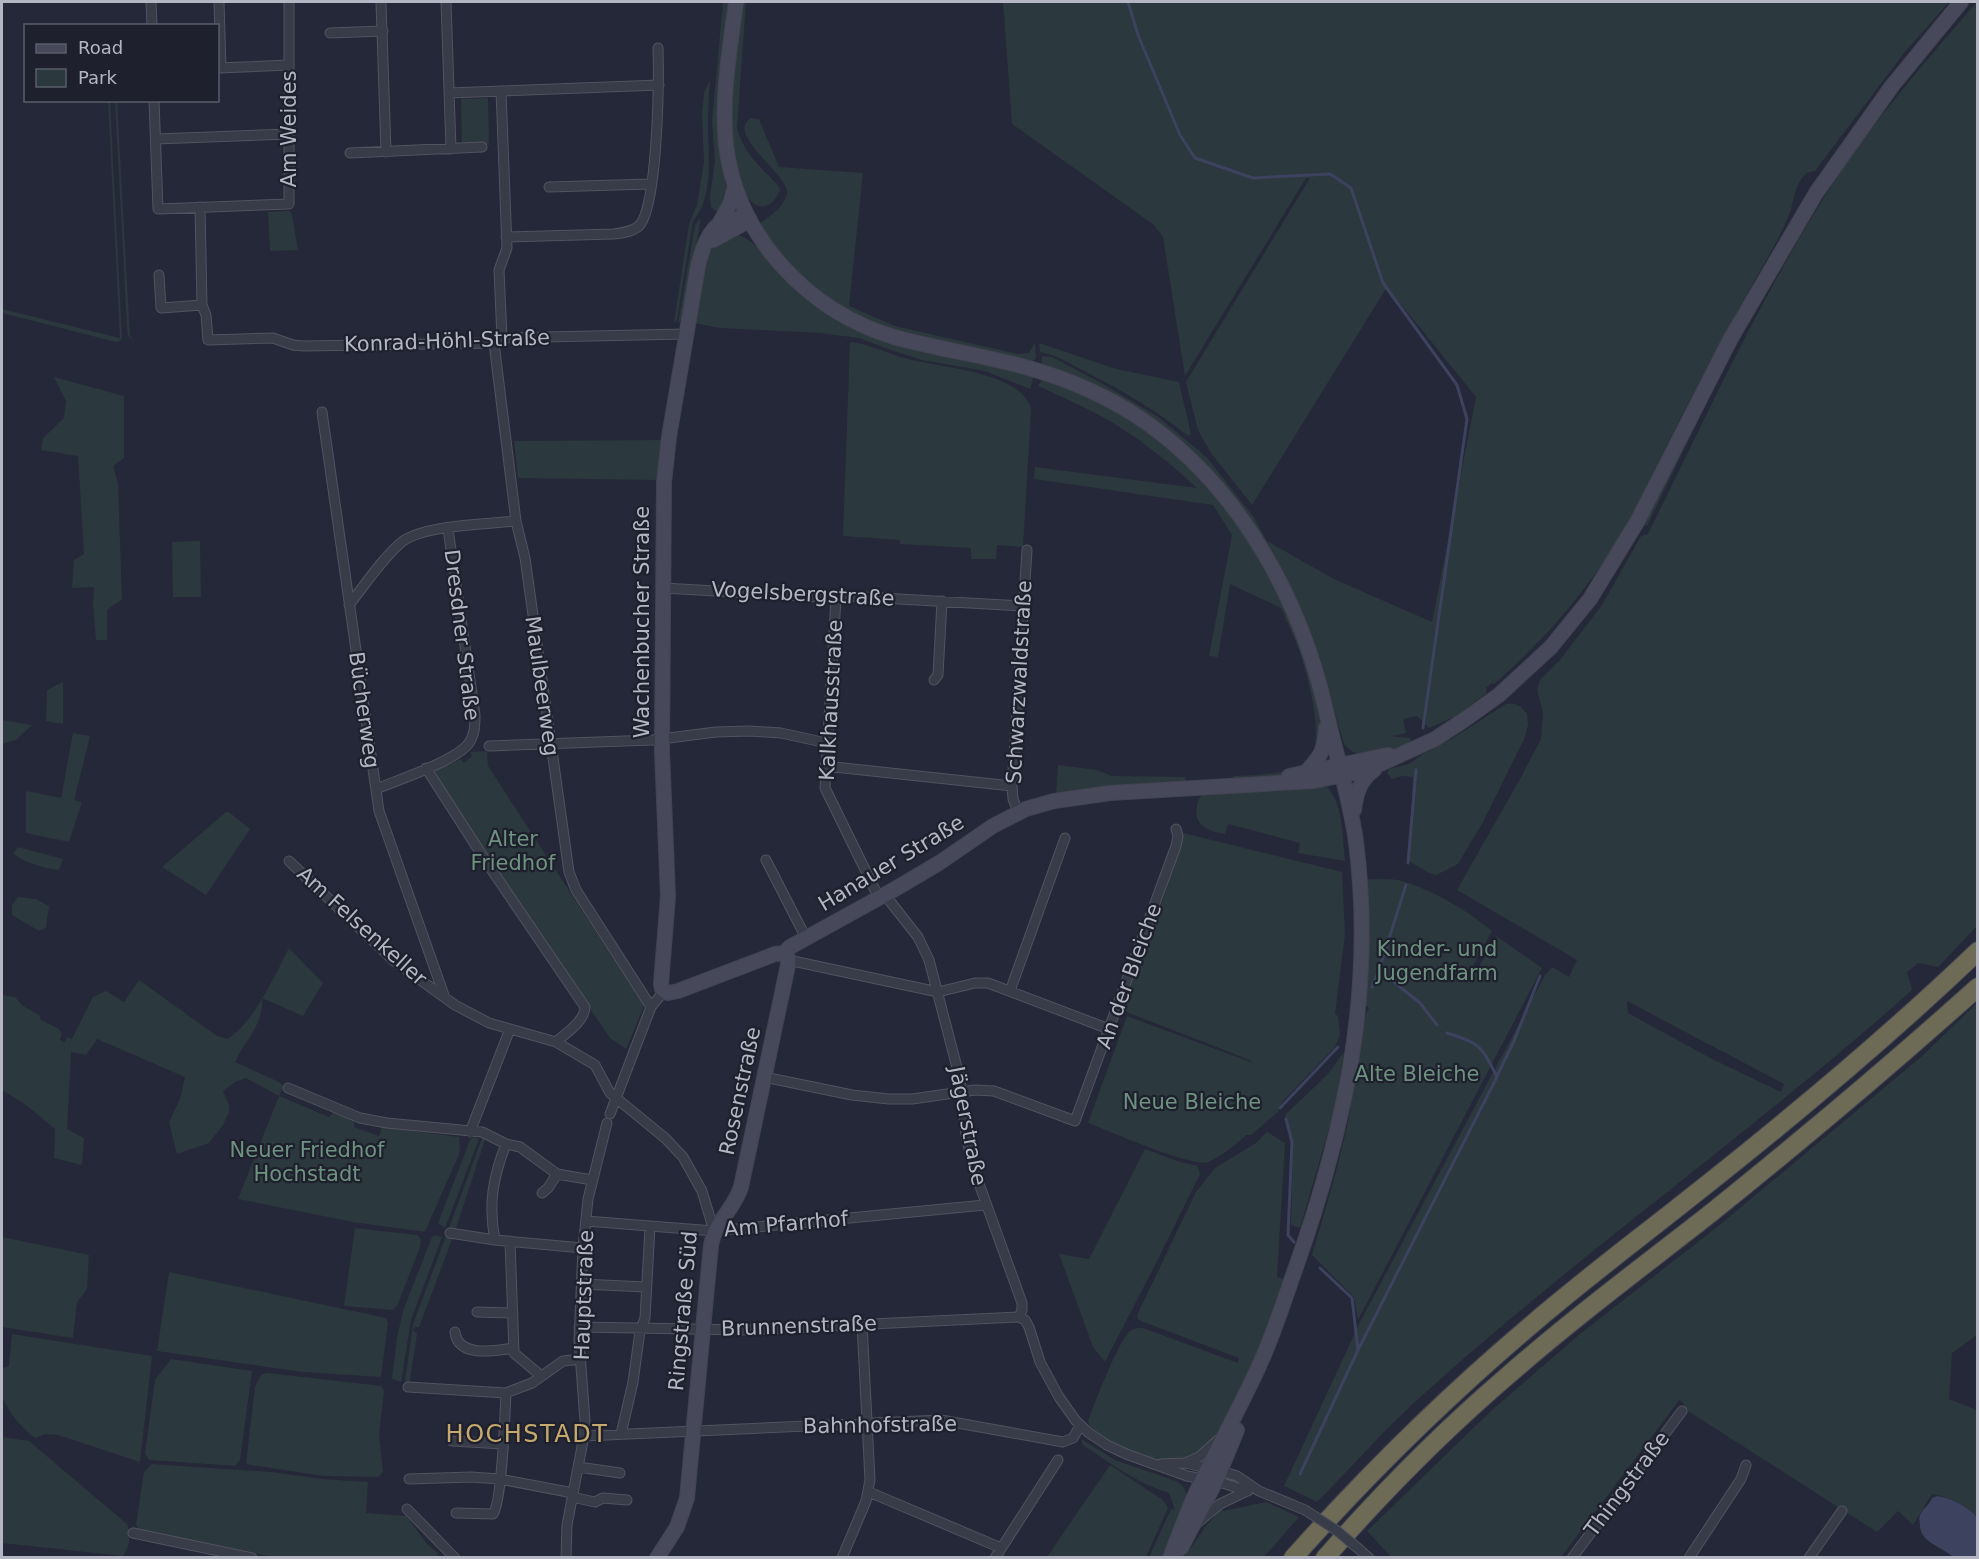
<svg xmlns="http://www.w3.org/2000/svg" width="1979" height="1559" viewBox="0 0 1979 1559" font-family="'DejaVu Sans',sans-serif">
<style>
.green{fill:#2b383d;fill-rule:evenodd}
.water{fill:#3d425f}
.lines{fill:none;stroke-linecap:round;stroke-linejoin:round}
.stream{stroke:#3d425f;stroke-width:3}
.street-casing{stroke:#515360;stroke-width:11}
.secondary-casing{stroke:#424451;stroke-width:16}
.highway-casing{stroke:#414350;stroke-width:20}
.street{stroke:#383b48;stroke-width:9}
.secondary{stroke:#47495b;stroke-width:14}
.highway{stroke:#6d6a56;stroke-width:18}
.street-bridge-casing{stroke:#515360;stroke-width:11;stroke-linecap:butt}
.street-bridge{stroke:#383b48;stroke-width:9}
.labels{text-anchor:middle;stroke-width:4.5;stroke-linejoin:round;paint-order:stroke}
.street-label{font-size:21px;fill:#b4b6c4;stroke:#1e202d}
.park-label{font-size:21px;fill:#6e927f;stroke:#1e202d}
.quarter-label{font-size:24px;letter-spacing:1.5px;fill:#c6aa6d;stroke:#1e202d}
</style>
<rect width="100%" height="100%" fill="#252838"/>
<path class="green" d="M723 2H731L724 167 726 187 720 210 716 211 711 207 710 196 715 161 712 121Z
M740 2H746L737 128C743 152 760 167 777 184L780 189C776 203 763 214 750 200 741 192 734 161 732 148 726 99 735 51 740 2Z
M1003 2H1949L1904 53 1815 171 1806 173C1794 188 1796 192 1791 209 1786 224 1779 237 1772 250 1735 314 1701 378 1668 443 1649 480 1632 521 1608 556 1576 603 1537 647 1494 684L1492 683 1486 688 1487 693 1456 716 1429 728 1417 716 1403 719 1406 733 1391 736 1409 738 1414 743C1394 752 1359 765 1344 744L1325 680 1312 645 1278 569 1178 444 1042 368V356L1052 357 1103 384 1157 416 1198 450 1208 459 1253 516 1267 541 1334 579 1432 622 1476 397 1387 287 1252 505 1211 453 1198 430 1186 382 1310 178H1306L1185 376 1163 237 1154 225 1012 124Z
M1977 2V926L1938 967 1918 963 1907 972 1912 990C1752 1133 1574 1257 1416 1401 1381 1433 1350 1469 1317 1502L1284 1486 1360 1322 1545 975 1552 967 1569 977 1577 960 1457 890 1521 777 1541 739 1543 713 1537 690 1540 680 1560 660 1602 605 1641 536 1648 534C1706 417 1760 298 1830 188 1873 121 1925 62 1977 2ZM1627 1001 1784 1084 1781 1092 1714 1060 1628 1013Z
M710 79C709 95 708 110 708 126 708 155 714 198 693 221L677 320 674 323 689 224 697 205 704 162 702 114 704 93Z
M488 98 489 145 462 146 461 99Z
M108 101H110L122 338 120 341 116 342 2 313V309L120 338Z
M115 101H117L130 336 134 341 128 336 127 328Z
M751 118 759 119 779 167 863 173 849 306 895 326 1018 354 1029 353 1035 343 1036 358 1030 364 893 332 839 309 792 270 759 224C768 217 785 207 787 194 790 175 724 134 751 118Z
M1819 198 1723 369 1647 526 1640 522 1735 339Z
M289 211 292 214 298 250 270 251 268 212Z
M701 217 685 313 678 324 695 225Z
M733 234C759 237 778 276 798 293 815 308 835 318 855 328L1034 375 1030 389 985 371 922 360 885 348 859 338 820 333 720 328 693 323 704 257 714 243Z
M850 342C870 344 889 354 908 359 940 368 1021 371 1031 409L1023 547 997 545 996 559H971V548L900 544V540L843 536Z
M1039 343 1116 369 1179 382 1191 434 1188 436C1156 410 1123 391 1086 372 1071 364 1057 355 1040 352Z
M54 377 124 396V458L113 466 118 484 122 599 107 610V640H96L93 605 94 587 72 588 74 560 84 554 78 456 41 450 43 438 64 418 66 401Z
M1043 377C1084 394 1124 412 1159 440 1229 497 1279 576 1306 661 1312 682 1321 706 1320 728 1320 737 1318 746 1317 755L1296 771 1276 777 1232 782 1233 776C1254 775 1287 775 1305 764 1329 749 1307 673 1299 650 1294 636 1287 622 1281 608L1230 584 1218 657 1209 656 1232 535 1213 505 1034 479 1035 467 1197 488C1173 466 1148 445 1121 428 1095 411 1066 399 1038 386Z
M662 440 657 480 518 478 514 441Z
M200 541 201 597H173L172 542Z
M63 682V724L46 721 47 690Z
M1506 704H1515L1521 707 1527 714 1528 725 1525 737 1483 822 1458 864 1436 875 1427 872 1409 861 1413 777 1402 776 1392 779 1387 773 1389 769 1409 764 1423 754 1450 740Z
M2 720 32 725 16 740 2 744Z
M73 733 90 736 74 800 82 802 69 842 26 833V791L61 798Z
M487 751 488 766 644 1006 626 1049 610 1038 495 869 434 776 437 770 461 759 464 763 472 756 470 752Z
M1058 765 1097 770 1112 776 1185 777 1186 784 1056 795Z
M1326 785C1344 806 1342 834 1345 861L1298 853 1300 843 1228 824 1225 834C1208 831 1193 826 1197 806 1198 800 1199 798 1204 794Z
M226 812 230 813 250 829 206 895 162 867Z
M1183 833 1342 872 1345 934 1335 1014 1338 1016 1340 1035 1335 1047 1282 1102 1278 1112 1251 1135H1246C1240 1142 1217 1159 1208 1162 1190 1167 1109 1131 1088 1123L1127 1016 1253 1063 1250 1060 1121 1010 1165 894Z
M18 847 63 859 59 870C46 869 21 862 13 853Z
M1365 879C1377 880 1391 878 1402 881 1433 890 1468 911 1492 931L1468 975 1472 979 1496 936 1542 968 1358 1320 1354 1297 1312 1255C1326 1208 1340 1161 1350 1112 1356 1078 1352 1038 1369 1008L1363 1004Z
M18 897 36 899 49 906 46 928 39 931 12 915V905Z
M289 948 323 983 303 1016 262 998C264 1025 245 1040 235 1062L279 1082 283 1086 279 1096 329 1117 334 1112 354 1120V1127L379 1136 382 1127 459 1137 460 1152 425 1232 353 1222 238 1199 279 1096 246 1078 235 1082 223 1091 229 1105V1112L223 1125 209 1143 177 1154 169 1122 180 1099 185 1077 97 1039 86 1055 71 1052 67 1129 84 1138 82 1165 54 1158 55 1129 26 1105 2 1090V995L15 997 23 1006 39 1015 41 1020 59 1029 62 1034 60 1040 65 1042 67 1037 72 1039 93 997 106 991 124 1002 139 980 217 1036 227 1039C252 1026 276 973 289 948Z
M1977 1003V1335L1952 1353 1949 1399 1977 1410V1517C1965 1503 1950 1498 1932 1494L1913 1525 1898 1511 1877 1532 1688 1411 1680 1399 1561 1557H1391L1367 1531 1492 1410 1580 1334 1717 1227 1921 1057Z
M1344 1052 1335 1108 1300 1228 1291 1225 1293 1140 1285 1115 1328 1074Z
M1267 1132 1285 1143 1277 1277 1285 1280C1269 1322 1235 1428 1199 1452 1181 1464 1161 1462 1142 1455 1124 1450 1097 1439 1088 1422 1093 1406 1119 1340 1130 1331 1134 1328 1138 1328 1143 1328L1238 1363 1239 1358 1141 1321 1138 1319 1137 1315 1196 1192 1215 1168 1256 1143Z
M474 1137 479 1139 445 1228 438 1223 470 1140Z
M486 1137 455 1231 449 1228 482 1138Z
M1145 1149 1177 1161 1197 1166 1200 1174 1155 1265 1105 1362 1093 1347 1059 1254 1089 1259Z
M355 1228 417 1235 421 1239 420 1247 397 1306 392 1310 344 1306Z
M435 1235 442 1237 411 1320 401 1382 392 1379 397 1338 403 1311 432 1237Z
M446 1236 453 1237 419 1327H415L413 1330 417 1334 409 1385H406L405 1382 413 1324Z
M2 1237 89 1255 87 1289 77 1302 73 1338 2 1327Z
M169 1272 386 1318 388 1323 381 1377 303 1372 157 1351Z
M12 1334 152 1356 140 1462 58 1435 45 1434 35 1438C22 1429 9 1412 2 1397 0 1389 1 1376 2 1368L9 1366Z
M171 1359 252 1371 240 1460 235 1466 149 1460 145 1453 155 1380Z
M267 1373 382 1386 384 1392 379 1434 383 1472 378 1477 324 1476 250 1465 246 1463 255 1387 261 1375Z
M2 1437 29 1441 127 1524C131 1534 130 1547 123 1556L2 1543Z
M1081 1439 1115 1460 1176 1481 1184 1487 1186 1493 1191 1495 1165 1557H1149L1171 1509 1175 1510 1169 1493C1138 1484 1110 1463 1083 1445Z
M152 1464 272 1472 322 1479 368 1482 366 1513 406 1516 428 1545 438 1553 437 1557H274L143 1530 138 1528 136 1525 144 1472Z
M1110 1465 1163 1500 1168 1508 1146 1557H1047Z
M1266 1502 1299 1517 1264 1557 1184 1558 1205 1527 1221 1509 1224 1511Z"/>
<path class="water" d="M1937 1496C1953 1499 1966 1505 1977 1517V1557H1953C1942 1547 1922 1543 1920 1527 1920 1523 1918 1518 1921 1513 1924 1507 1928 1507 1932 1498Z"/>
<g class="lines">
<path class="stream" d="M1128 2 1138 35 1180 135 1195 158 1253 178 1330 174 1351 188 1383 283 1457 385 1467 419 1423 728
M1408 863 1416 770
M1379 970 1420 1003 1437 1025
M1372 987 1379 970 1406 885
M1497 1076 1514 1041 1540 976
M1280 1108 1338 1047
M1286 1119 1292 1142 1288 1235 1294 1242
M1358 1350 1497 1077C1481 1045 1481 1044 1447 1033
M1300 1474 1358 1350 1352 1298 1320 1268"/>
<defs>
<path id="street" d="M151 2 152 26
M219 2 221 68
M381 2 386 152
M446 2 451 149
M330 33 383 31
M218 68 289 65
M501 91 507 248 499 270 502 338
M449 93 659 85
M154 100 158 209 289 204V2
M156 139 289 134
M350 153 482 147
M549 187 650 184
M200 207 202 305 206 315 208 340 273 338 293 345 304 346 494 343 502 338 687 334
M506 237 613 234C622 233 632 232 639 226 658 206 659 79 658 48
M159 275 161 308 202 305
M494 343 516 521 525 558 569 872 576 890 651 1007
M322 412 379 811 445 998
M663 588 836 598 846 596 1024 606
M836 598 825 788 879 898
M349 605C364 586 385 555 403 541 426 525 487 524 516 521
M934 680 938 675 942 601
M489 746 653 740 716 732 750 731 781 733 827 743
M825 766 1012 786
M426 768 489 866 585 1007C585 1021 566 1033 556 1042
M376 789C398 780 456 761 469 743 475 734 475 725 475 715L448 529
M1018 812 1013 799 1012 786 1027 550
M766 860 806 938
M289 861 393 960 455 1005 489 1023 556 1042 595 1065 610 1093 665 1138 683 1157 702 1191 714 1231
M885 895 918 937 929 960 960 1079 966 1135 973 1167 1022 1303V1310L1019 1317
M788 960 938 992 975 983H988L1109 1029
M1010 991 1065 838
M764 1077 852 1095 889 1099H912L975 1090 994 1091 1075 1121 1176 846 1178 836 1176 829
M288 1088 360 1118 387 1123 482 1132 506 1144 520 1147 557 1174 592 1180
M610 1114 651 1007 664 991
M470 1132 510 1029
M542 1193 548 1188 557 1174
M586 1221 714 1231 985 1205
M450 1233 495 1240 583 1248
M495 1240C488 1205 493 1177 506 1144
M510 1241 514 1353 540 1375
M581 1284 646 1287
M477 1312 513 1313
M1019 1317 1025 1320 1029 1327 1040 1362 1059 1397 1076 1421 1089 1433 1107 1445 1126 1454 1187 1476 1216 1481 1248 1491
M579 1327 748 1330 1019 1317
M455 1332C458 1358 495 1351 514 1348
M408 1387 506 1393 532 1383 563 1361 581 1359
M621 1434 633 1382 640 1331 645 1318 650 1227
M584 1436 941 1420 1063 1442 1073 1438 1080 1426
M452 1441 503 1444
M1185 1463 1199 1457 1219 1439
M1161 1464 1185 1463 1221 1471 1237 1476 1259 1491 1305 1510
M578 1467 620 1473
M409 1479 471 1477 500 1479 573 1493
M869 1492 1001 1548
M572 1497 595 1502 603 1498 627 1500
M407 1509 455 1558
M456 1513 493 1514C502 1502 505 1413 506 1393
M1196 1524 1220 1504 1247 1491
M133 1533 252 1558
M1360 1550 1369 1558
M566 1558 567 1525 584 1436 585 1421 579 1340 583 1248 588 1199 607 1123
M842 1558 866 1501 870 1480 862 1324
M995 1558 1058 1460
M1572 1558 1682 1411
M1689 1558 1741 1479 1746 1465
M1809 1558 1842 1511"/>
<path id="secondary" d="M736 2C730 48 721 98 726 145 737 237 808 311 894 337 937 349 982 355 1025 367 1069 379 1110 397 1147 423 1241 490 1301 600 1326 711 1336 755 1350 798 1356 842 1375 991 1345 1128 1296 1267 1284 1300 1274 1334 1259 1366 1239 1410 1215 1452 1195 1495 1186 1516 1178 1537 1170 1558
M750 220C715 213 705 237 698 266L669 437 664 482 662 751 668 896 661 984 662 989 668 993 678 991 775 954 784 953 790 947 895 889 939 863 993 826 1026 809 1054 801 1110 793 1314 781 1367 770 1435 739 1464 720 1499 695 1551 647 1590 599 1637 522 1731 338 1816 193 1892 86 1961 2
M719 224 730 204 735 186
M713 240 750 220
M1307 771C1321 756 1325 749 1326 728
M1289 776 1388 755
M1354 810C1356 793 1360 780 1374 770
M1181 1548 1216 1481 1237 1430
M657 1558 677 1527 687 1498 711 1245C715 1222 734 1209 741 1187L788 965V958L784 953"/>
<path id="highway" d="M1293 1558C1367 1475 1445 1398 1530 1326 1582 1281 1637 1240 1691 1197 1790 1119 1887 1038 1978 951
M1325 1558C1381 1494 1441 1433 1505 1378 1571 1320 1642 1267 1711 1213 1802 1140 1891 1065 1978 987"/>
</defs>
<use href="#street" class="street-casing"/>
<use href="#secondary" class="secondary-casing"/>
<use href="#highway" class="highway-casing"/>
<use href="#street" class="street"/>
<use href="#secondary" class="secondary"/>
<use href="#highway" class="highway"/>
<defs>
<path id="street-bridge" d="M1305 1510 1336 1530 1360 1550"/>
</defs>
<use href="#street-bridge" class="street-bridge-casing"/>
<use href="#street-bridge" class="street-bridge"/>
</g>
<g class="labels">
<g class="street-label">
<text transform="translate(289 129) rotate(-90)" y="7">Am Weides</text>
<text transform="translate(447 341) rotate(-2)" y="7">Konrad-Höhl-Straße</text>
<text transform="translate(803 594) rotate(3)" y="7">Vogelsbergstraße</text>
<text transform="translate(642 622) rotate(-90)" y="7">Wachenbucher Straße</text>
<text transform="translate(462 635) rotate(83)" y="7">Dresdner Straße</text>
<text transform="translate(1019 682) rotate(-87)" y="7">Schwarzwaldstraße</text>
<text transform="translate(542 686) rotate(82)" y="7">Maulbeerweg</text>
<text transform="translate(831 700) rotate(-87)" y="7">Kalkhausstraße</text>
<text transform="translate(364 710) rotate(82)" y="7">Bücherweg</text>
<text transform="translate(891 863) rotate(-31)" y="7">Hanauer Straße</text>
<text transform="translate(362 926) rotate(42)" y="7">Am Felsenkeller</text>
<text transform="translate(1129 976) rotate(-70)" y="7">An der Bleiche</text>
<text transform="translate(740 1091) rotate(-78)" y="7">Rosenstraße</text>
<text transform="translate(968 1126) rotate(79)" y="7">Jägerstraße</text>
<text transform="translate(786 1224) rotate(-5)" y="7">Am Pfarrhof</text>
<text transform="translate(584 1295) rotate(-88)" y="7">Hauptstraße</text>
<text transform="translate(683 1311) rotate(-85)" y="7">Ringstraße Süd</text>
<text transform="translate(799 1326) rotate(-2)" y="7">Brunnenstraße</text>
<text transform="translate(880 1425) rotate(-1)" y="7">Bahnhofstraße</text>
<text transform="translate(1627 1484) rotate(-53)" y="7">Thingstraße</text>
</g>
<g class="park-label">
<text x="513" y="846">Alter<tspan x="513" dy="24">Friedhof</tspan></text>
<text x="1437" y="956">Kinder- und<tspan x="1437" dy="24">Jugendfarm</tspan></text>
<text x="1417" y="1081">Alte Bleiche</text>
<text x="1192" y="1109">Neue Bleiche</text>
<text x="307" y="1157">Neuer Friedhof<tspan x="307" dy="24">Hochstadt</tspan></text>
</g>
<g class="quarter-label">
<text x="527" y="1442">HOCHSTADT</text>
</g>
</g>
<rect width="1979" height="1559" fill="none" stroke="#b4b6c4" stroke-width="6"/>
<rect x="24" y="24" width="195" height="78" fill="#1e202d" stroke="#5a5c69" stroke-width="1.5"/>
<rect x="36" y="44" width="30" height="9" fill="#47495b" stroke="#5a5c69" stroke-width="1.5"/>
<text x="78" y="54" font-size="18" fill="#b4b6c4">Road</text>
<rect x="36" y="69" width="30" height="18" fill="#2b383d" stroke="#5a5c69" stroke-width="1.5"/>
<text x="78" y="84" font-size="18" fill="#b4b6c4">Park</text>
</svg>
